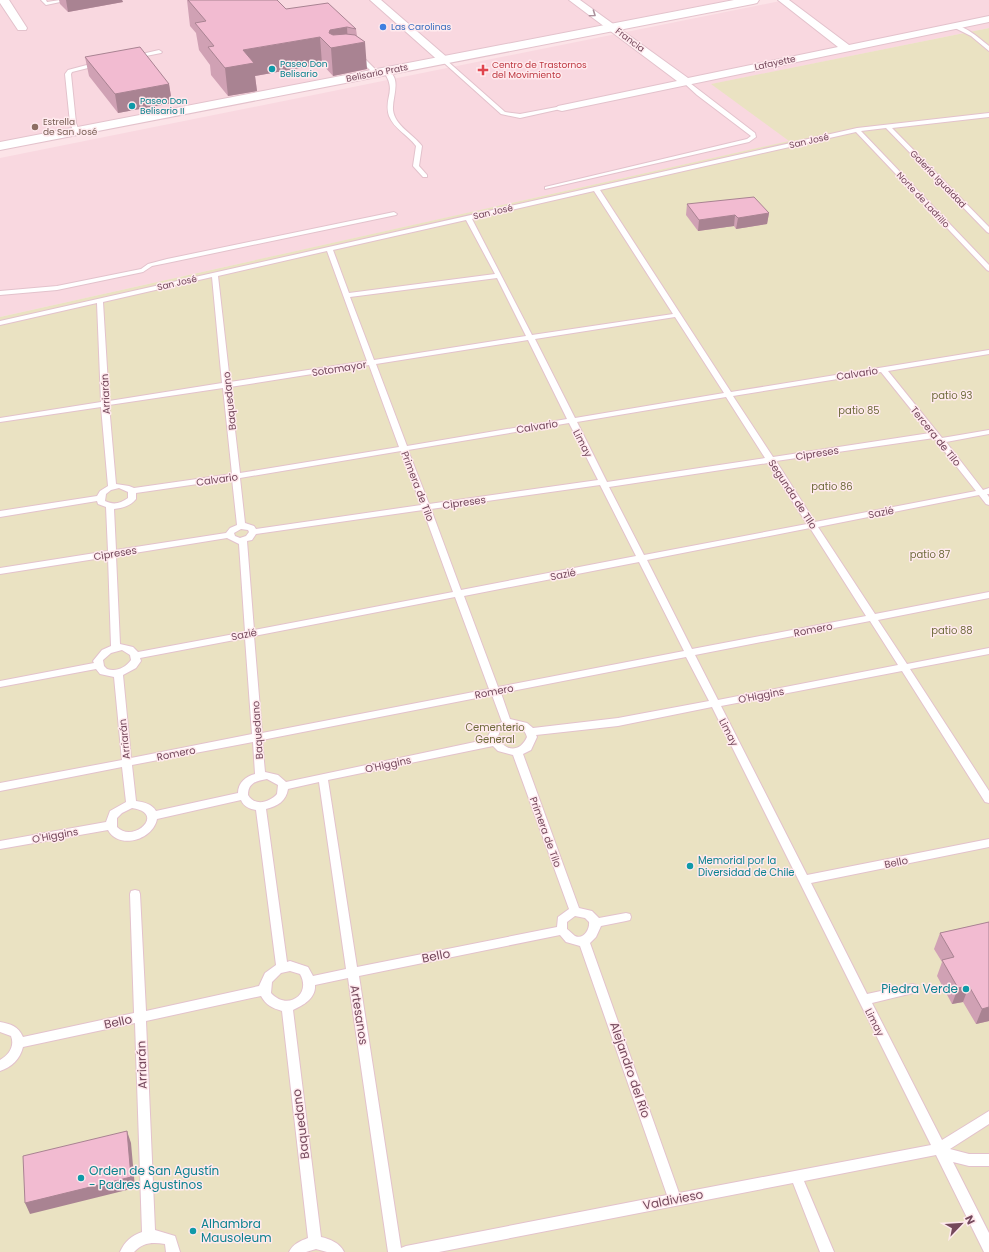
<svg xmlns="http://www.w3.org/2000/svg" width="989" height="1252" viewBox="0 0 989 1252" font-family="Poppins,sans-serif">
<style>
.residential{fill:#f9d8e0}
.green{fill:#eae2c2}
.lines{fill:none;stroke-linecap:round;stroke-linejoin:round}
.service-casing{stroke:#e3c2cc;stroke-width:2}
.minor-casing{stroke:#e3c2cc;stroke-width:2}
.tertiary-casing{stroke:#e3c2cc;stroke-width:2}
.service{fill:#fff;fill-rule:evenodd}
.minor{fill:#fff;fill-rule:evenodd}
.tertiary{fill:#fff;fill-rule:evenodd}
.wall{fill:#d0a1b4}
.shaded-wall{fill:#a98392}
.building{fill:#f2bbd1;stroke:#a98392}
.oneway{stroke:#ac929d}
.shop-dot{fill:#3f7fe0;stroke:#ffeaee;stroke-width:1.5}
.culture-dot{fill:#0f9aa8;stroke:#ffeaee;stroke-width:1.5}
.health-dot{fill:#e0444e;stroke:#ffeaee;stroke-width:1.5}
.education-dot{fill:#8d6e63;stroke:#ffeaee;stroke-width:1.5}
.labels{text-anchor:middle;stroke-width:3;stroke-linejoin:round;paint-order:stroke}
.far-shop-label{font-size:9px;fill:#366cbe;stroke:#ffeaee;text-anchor:start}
.far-street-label{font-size:9px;fill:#75495c;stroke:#ffeaee}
.far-culture-label{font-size:9px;fill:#0d838f;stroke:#ffeaee;text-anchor:start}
.far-health-label{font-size:9px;fill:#be3a42;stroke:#ffeaee;text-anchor:start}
.far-education-label{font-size:9px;fill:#785e54;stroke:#ffeaee;text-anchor:start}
.street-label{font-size:10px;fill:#75495c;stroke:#ffeaee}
.park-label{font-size:10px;fill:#6f6b3b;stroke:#ffeaee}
.culture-label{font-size:10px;fill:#0d838f;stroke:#ffeaee;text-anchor:start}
.near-street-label{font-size:12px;fill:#75495c;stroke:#ffeaee}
.near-culture-label{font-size:12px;fill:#0d838f;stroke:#ffeaee;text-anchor:start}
</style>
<rect width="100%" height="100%" fill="#fce4e8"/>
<path class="residential" d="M0 0H730L0 142Z
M785 0H989V28L712 84 790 141 0 317V158Z"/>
<path class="green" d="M989 28V1252H0V317L789 141 711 84Z"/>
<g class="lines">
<defs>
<path id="service" d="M41 0H46L47 2 60 0 65 1 46 5Z
M953 25C965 25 980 39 989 46V51L971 36 953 27Z
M159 50 162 52 161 53 136 58 133 56Z
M357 56 366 60 378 72V74H374L362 62 355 59V57Z
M445 59 505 112 520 114 562 106 565 108 520 118 501 114 443 62 442 61Z
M98 62 100 63V65L72 72 71 74 76 123 79 131 74 132 70 123 65 74 68 70Z
M386 69C403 78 392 96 393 110 395 126 413 134 422 146L419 166 427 175V177H423L413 166 416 146C408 135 394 129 389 116 383 97 398 91 383 71Z
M686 80 755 133 756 137 749 142 545 189V187L747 139 751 136 697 95 684 83 683 82Z
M989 113V117L892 128 989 227V233L987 232 886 128 861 131 989 265V271L987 270 856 132 600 190 731 392 989 350V354L888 371 942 438 989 430V434L946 442 983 490 989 488V494H987L989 497V505L986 504 979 495 818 527 875 614 989 592V598L878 620 907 664 989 648V654L910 669 989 791V803L985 802 902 671 721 706 807 875 989 839V847L811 883 867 994 913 984 917 986 919 989 917 992 872 1003 942 1140 989 1111V1124L950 1149 969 1154H989V1166H969L953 1162 989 1233V1252H984L936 1155 804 1181 834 1252H820L793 1183 439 1252H388L348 978 315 985C316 998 304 1005 293 1010L321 1237C330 1239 340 1243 344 1252H327L316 1249 306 1252H289C293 1244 300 1241 308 1238L282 1011C272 1008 266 1005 261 996L146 1021 155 1230 175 1236 180 1252H166L165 1244C153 1242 143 1242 134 1252H120C125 1241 131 1236 142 1232L135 1023 23 1047C20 1059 12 1067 0 1071V1060C9 1055 15 1046 11 1036L0 1032V1022C11 1024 18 1026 23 1037L134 1013 130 894 131 891 135 890 139 891 140 894 146 1011 259 986 265 973 276 965 256 810C250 809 244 807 241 800L157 819C153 840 119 850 108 830L0 849V841L106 822 110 811 126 802 122 767 0 791V783L122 760 114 677 100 674 96 669 0 687V681L94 663 93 661 102 650 111 646 108 557 0 574V568L108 551 106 507 98 504 97 501 0 517V511L97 496 100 491 108 486 101 407 0 422V418L101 402 97 303 0 325V321L857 128ZM594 191 673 314 532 335 472 219ZM466 220 495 274 349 293 333 250ZM327 251 367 361 230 382 218 276ZM212 277 222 383 109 401 103 302ZM497 278 526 336 374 360 350 297ZM675 317 724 393 575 418 535 339ZM528 340 567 419 407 446 376 364ZM369 365 399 447 240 473 230 387ZM881 372 930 433 773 457 733 396ZM223 388 232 474 134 488 129 486 116 484 109 405ZM726 397 765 458 607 482 577 422ZM569 423 598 480 429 504 408 450ZM934 438 976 491 815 522 776 461ZM401 451 421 505 256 529 254 526 245 523 240 478ZM768 463 807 524 644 555 609 487ZM232 479 237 525 230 528 226 533 116 550 114 509C123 508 130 506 136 499V493ZM600 485 636 556 461 590 431 509ZM119 488 128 492V498C120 504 113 505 105 501L106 494 111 490ZM423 510 453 592 254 630 247 541 252 540 256 534ZM810 528 866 616 692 649 647 560ZM241 529 248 530 249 532 246 536 240 538 235 536 234 533ZM227 538 239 544 245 632 138 652 133 647 120 644 116 556ZM639 562 684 651 498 687 464 596ZM455 597 489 689 262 733 254 636ZM870 621 898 665 718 700 695 655ZM245 638 252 734 131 758 123 675 136 668 141 661 140 658ZM122 650 130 655 131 660C125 668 116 672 107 669L104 666 103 660 111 653ZM686 657 709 701 618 718 533 728 527 723 510 719 501 693ZM492 695 502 722 493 727 488 736 489 739 286 782 278 775 265 772 262 740ZM712 707 931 1145 679 1193 590 943 596 937 601 926 626 921 630 920 631 917 630 914 626 913 599 918 592 911 579 908 523 754 531 750 537 737 536 735 618 726ZM509 726C517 726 525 728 527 737 520 753 504 752 498 736L500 731ZM253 742 255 774C246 776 238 783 238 793L156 811C152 804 144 802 136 801L132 765ZM493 746 498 751 513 755 569 909 558 917 557 927 357 967 328 780ZM267 779 278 785 277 794C270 802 255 807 248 795 248 783 256 781 267 779ZM319 782 346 969 313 976 308 967 290 961 287 962 266 809C278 806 286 801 288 789ZM132 808C167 813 133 844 117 827V818L122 813ZM575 916 585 918 589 922C590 929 584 940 575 936 572 934 570 931 567 929V922ZM560 935 566 942 580 946 667 1195 406 1246 401 1248 359 976ZM290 971 300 974C312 995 287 1011 271 993L272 982 281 973Z
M394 212 397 214 396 215 167 263 152 266 143 272 57 290 0 295V291L57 286 141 269 148 264 167 259Z"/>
<path id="minor" d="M0 0H9L27 28 26 30H18L0 3Z
M370 0H381L449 59 450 61 449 63H441Z
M569 0H580L688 78 838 47 778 0H789L849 45 989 16V22L562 111 558 110 556 108 558 106 677 81Z"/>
<path id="tertiary" d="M734 0H759L757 3 753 4 0 150V142Z"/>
</defs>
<use href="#service" class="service-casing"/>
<use href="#minor" class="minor-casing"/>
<use href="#tertiary" class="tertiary-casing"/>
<use href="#service" class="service"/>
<use href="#minor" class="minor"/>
<use href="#tertiary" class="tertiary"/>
</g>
<path class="wall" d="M59 0H122L123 2 68 12 60 4Z
M187 0H277L286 9 356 29 357 36 367 69 333 76 322 64 255 76 257 91 228 96 211 75 210 65 199 50 196 33 190 26Z
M85 57 169 84 172 103 118 113 89 76Z
M687 204 769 213 767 224 736 229 734 226 698 231 686 215Z
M989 922V1021L976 1024 963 1002 952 1004 937 976 942 962 934 949 940 933Z"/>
<path class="shaded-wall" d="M66 0H122L123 2 68 12Z
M347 27 348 45 365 42 367 69 333 76 331 48 329 33 330 30Z
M320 37 322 64 255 76 257 91 228 96 225 68 243 50Z
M169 84 172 103 118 113 115 94Z
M769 213 767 224 736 229 738 218Z
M735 215 734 226 698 231 699 220Z
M969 986 963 1002 952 1004 958 988Z
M989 1007V1021L976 1024 982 1009Z
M127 1131 131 1143 135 1188 30 1214 25 1203Z"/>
<path class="building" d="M188 0H277L286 9 328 3 356 29 347 27 330 30 329 33 333 35 346 34 355 35 365 42 331 48 320 37 243 50 254 63 225 68 208 47 214 46 195 23 206 21Z
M140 47 169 84 115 94 85 57Z
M754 197 769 213 738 218 735 215 699 220 687 204Z
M989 922V1007L982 1009 969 986 958 988 942 960 954 957 940 933Z
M127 1131 131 1177 25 1203 23 1156Z"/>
<defs><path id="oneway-chevron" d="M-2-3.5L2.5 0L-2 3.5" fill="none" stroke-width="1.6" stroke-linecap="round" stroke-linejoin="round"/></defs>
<use class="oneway" href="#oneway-chevron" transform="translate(593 14) rotate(35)"/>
<circle class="shop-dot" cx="383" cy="27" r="4"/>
<g class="culture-dot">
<circle cx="272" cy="69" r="4"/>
<circle cx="132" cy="106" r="4"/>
<circle cx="690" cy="866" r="4"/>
<circle cx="966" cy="989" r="4"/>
<circle cx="81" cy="1178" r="4"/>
<circle cx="193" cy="1231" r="4"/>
</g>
<path class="health-dot" d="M481 64h4v4h4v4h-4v4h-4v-4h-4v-4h4z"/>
<circle class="education-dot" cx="35" cy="127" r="4"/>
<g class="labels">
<g class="far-shop-label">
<text x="391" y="30">Las Carolinas</text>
</g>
<g class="far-street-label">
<text transform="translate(630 40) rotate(37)" y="3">Francia</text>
<text transform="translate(775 63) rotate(-12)" y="3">Lafayette</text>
<text transform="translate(377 73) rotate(-11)" y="3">Belisario Prats</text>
<text transform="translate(809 141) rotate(-13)" y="3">San José</text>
<text transform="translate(938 179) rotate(46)" y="3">Galería Igualdad</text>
<text transform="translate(923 200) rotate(47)" y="3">Norte de Ladrillo</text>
<text transform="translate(493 212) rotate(-13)" y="3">San José</text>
<text transform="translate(177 283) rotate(-13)" y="3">San José</text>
</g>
<g class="far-culture-label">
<text x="280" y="67">Paseo Don<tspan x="280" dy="10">Belisario</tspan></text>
<text x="140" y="104">Paseo Don<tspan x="140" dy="10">Belisario II</tspan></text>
</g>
<g class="far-health-label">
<text x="492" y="68">Centro de Trastornos<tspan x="492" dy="10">del Movimiento</tspan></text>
</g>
<g class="far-education-label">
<text x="43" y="125">Estrella<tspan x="43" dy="10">de San José</tspan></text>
</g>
<g class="street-label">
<text transform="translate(339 368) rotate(-9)" y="4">Sotomayor</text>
<text transform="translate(857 373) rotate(-9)" y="4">Calvario</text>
<text transform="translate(105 394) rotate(-93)" y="4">Arriarán</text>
<text transform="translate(229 401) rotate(-96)" y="4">Baquedano</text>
<text transform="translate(537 426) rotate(-9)" y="4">Calvario</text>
<text transform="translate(936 436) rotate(51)" y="4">Tercera de Tilo</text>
<text transform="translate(583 443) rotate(63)" y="4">Limay</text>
<text transform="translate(817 453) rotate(-9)" y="4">Cipreses</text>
<text transform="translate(217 479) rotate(-8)" y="4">Calvario</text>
<text transform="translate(418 486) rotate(69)" y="4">Primera de Tilo</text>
<text transform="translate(793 494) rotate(57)" y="4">Segunda de TIlo</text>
<text transform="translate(464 502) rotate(-8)" y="4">Cipreses</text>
<text transform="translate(881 512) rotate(-11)" y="4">Sazié</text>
<text transform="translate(115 553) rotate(-9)" y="4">Cipreses</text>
<text transform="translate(563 574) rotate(-11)" y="4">Sazié</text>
<text transform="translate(813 629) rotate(-11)" y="4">Romero</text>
<text transform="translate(244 634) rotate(-11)" y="4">Sazié</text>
<text transform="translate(494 691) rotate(-11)" y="4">Romero</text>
<text transform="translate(761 695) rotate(-11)" y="4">O'Higgins</text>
<text transform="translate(257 730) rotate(-94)" y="4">Baquedano</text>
<text transform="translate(729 732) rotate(63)" y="4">Limay</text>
<text transform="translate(124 739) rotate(-96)" y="4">Arriarán</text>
<text transform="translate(176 753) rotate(-11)" y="4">Romero</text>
<text transform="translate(388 764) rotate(-12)" y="4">O'Higgins</text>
<text transform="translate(546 832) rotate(70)" y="4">Primera de Tilo</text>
<text transform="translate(55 835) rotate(-10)" y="4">O'Higgins</text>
<text transform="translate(896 862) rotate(-12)" y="4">Bello</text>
<text transform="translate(875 1022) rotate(63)" y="4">Limay</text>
</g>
<g class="park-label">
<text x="952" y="399">patio 93</text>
<text x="859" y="414">patio 85</text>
<text x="832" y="490">patio 86</text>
<text x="930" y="558">patio 87</text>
<text x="952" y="634">patio 88</text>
<text x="495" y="731">Cementerio<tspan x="495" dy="12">General</tspan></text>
</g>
<g class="culture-label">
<text x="698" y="864">Memorial por la<tspan x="698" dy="12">Diversidad de Chile</tspan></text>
</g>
<g class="near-street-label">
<text transform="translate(436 956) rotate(-11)" y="4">Bello</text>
<text transform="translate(359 1015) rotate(81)" y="4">Artesanos</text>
<text transform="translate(118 1022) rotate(-12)" y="4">Bello</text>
<text transform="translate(142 1065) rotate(-92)" y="4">Arriarán</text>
<text transform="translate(630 1070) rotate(71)" y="4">Alejandro del Río</text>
<text transform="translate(301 1124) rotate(-97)" y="4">Baquedano</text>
<text transform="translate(673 1200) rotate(-11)" y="4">Valdivieso</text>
</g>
<g class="near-culture-label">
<text x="958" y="993" text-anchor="end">Piedra Verde</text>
<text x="89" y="1175">Orden de San Agustín<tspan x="89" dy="14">- Padres Agustinos</tspan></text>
<text x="201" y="1228">Alhambra<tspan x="201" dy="14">Mausoleum</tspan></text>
</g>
</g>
<g transform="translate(961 1224) rotate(65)" stroke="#ffeaee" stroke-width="3" paint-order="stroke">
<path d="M0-3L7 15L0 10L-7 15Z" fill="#75495c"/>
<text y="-6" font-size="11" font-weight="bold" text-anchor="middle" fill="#75495c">N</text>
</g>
</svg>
